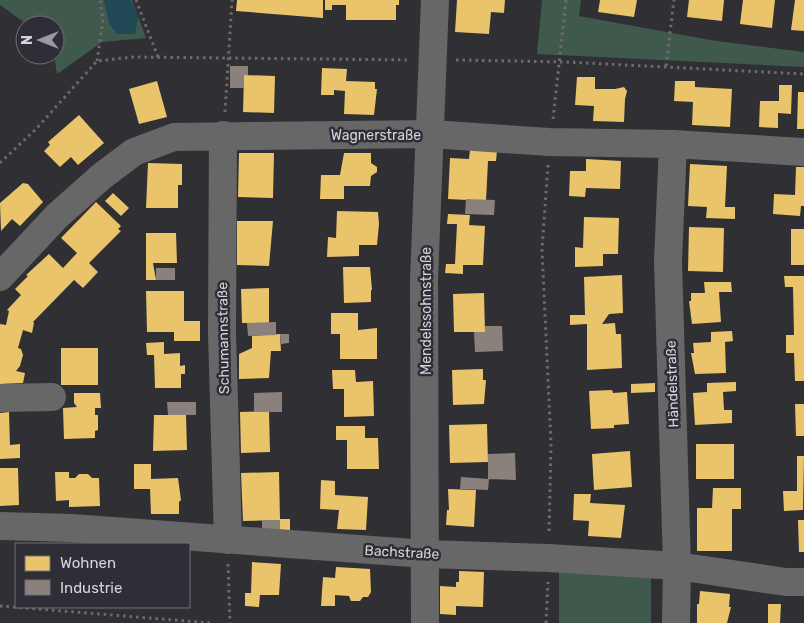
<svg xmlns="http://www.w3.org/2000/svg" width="804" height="623" viewBox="0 0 804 623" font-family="Rubik,sans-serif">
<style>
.green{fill:#40594d}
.water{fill:#204955}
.homes{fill:#e9c46a}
.industry{fill:#8a817c}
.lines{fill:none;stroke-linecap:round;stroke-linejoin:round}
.path{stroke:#6c6c6d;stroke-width:3;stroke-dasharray:2.5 4;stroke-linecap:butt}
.minor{stroke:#686767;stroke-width:28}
.labels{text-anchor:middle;stroke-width:5;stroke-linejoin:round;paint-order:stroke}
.street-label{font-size:14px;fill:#d5d3d9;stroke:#2f2d36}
</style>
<rect width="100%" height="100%" fill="#302f34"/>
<path class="green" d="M0 0H104L110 25 135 34 138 17 130 0H132L146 38 102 42 57 74 54 55 55 25H28L0 5Z
M542 0H581L579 16 716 41 804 52V67L537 54Z
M559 567 651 578V623H559Z"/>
<path class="water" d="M104 0H130L138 17 135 34H117L110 25Z"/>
<path class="homes" d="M237 0H323V18L236 11Z
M325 0H399V5H396V20H346V5H332V10H325Z
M457 0H505L504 13 491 12 489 34 455 32Z
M600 0H637L634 17 598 12Z
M689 0H724L722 21 687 17Z
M743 0H775L772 28 740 24Z
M795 0H804V31L791 30Z
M322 68 347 69 346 81 375 82V89H377L374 115 344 114 345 91 334 90V95H321Z
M244 75 275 76 274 113 243 112Z
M577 77H595V89H615L624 87 627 91 625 99 624 122 593 121 594 106 575 105Z
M157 81 167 117 139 124 129 89Z
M675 81H695V87L732 89 730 127 692 125 693 102 674 101Z
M779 85H792L791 114 778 113V128L759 127 760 101H779Z
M798 92H804V129H797Z
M79 115 104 143 78 165 71 157 60 167 44 151 50 145 48 142Z
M470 149 497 151 496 161H488L486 201 448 199 450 158 469 159Z
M239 153H274L273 198 238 197Z
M344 153H371V163L377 167V172L371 176 370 186H344V199H320L321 175H340Z
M586 159 621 161 620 189 586 188 585 197 569 196 570 171H586Z
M148 163 182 164V185H178V208H146Z
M690 164 727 166 725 207H735V219L706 218 707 207 688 206Z
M796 167H804V206H801L800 216 773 214 774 194 795 195Z
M23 183 28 184 43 202 20 226 12 219 1 231 0 203Z
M113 193 129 208 121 216 105 201Z
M96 202 121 226 118 229 121 231 89 263 98 272 83 288 74 280 33 322 34 323 32 333 23 330 18 348 21 349 23 355 20 366 16 371 25 373 23 383 0 384V324L6 325 9 311 7 310 21 295 15 289 28 276 26 275 49 254 63 268 77 253 61 238Z
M337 211 378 212 379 224 377 245H359V256L327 257 328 237 336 238Z
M448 214 470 215 469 225 485 226 483 265H463V274L445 273 446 264H455L457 224H447Z
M584 217 619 218 618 254H603V266L575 267V247L583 248Z
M237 221H273L269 266 237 265Z
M689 227 724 228 723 272 688 271Z
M791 229H804V265H791Z
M146 233H176L177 263H153L156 280H146Z
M343 267H370L372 290H371V302L344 303Z
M622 275 623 313 609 314 602 324 615 323 616 334H621L622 368 587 370V324L570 325V315H585L584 277Z
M784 276H804V381H795L794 353H786V335H794L793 287H785Z
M704 282H731L732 292H719L721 322 692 324 689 301H691V293H705Z
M269 288V323H242L241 289Z
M146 291H184V321H200V341H174V332H147Z
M484 293 485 332H454L453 294Z
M331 313H358V330L377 328V359H340V334H331Z
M732 331 733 341 725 342 726 373 695 374 691 353H694L693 343 711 342V332Z
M280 334 281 351H271L269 378 239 379V354L252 348V336Z
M164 342V354L180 353V366L185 365V374H181V388H155L154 355H147L146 343Z
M61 348H98V385H61Z
M483 369V380H486L484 404 453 405 452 370Z
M332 370H355L356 382 373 381 374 416 344 417V389H333Z
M736 382V391L723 392 724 410H732V423L695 425 693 393 707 392V383Z
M655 383V392L631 393V384Z
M612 390 613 393 627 392 629 424 614 425V428L591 429 589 391Z
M74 393H100L101 408H95V415H98V430L95 431V438L64 439 63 408 77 407 74 403Z
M795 404H804V436H796Z
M269 411 270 452 241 453 240 412Z
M9 412 10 445 20 444V458L0 459V413Z
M154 415H186L187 450 153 451Z
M487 424 488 462 450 463 449 425Z
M336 426H365V438H378L379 469H347V440H336Z
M696 444H734V479H696Z
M630 451 632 487 594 490 592 454Z
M797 456H804L803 510 784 511 783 491H797Z
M134 464H151V479L178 478 181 500 179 502V514H151L150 489H134Z
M0 468H18L19 505 0 506Z
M55 472H69V478H75L79 474H88L92 478H99L100 506 69 507V500L56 501Z
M279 472 280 519H290V534L280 533V520L243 521 241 473Z
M321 480 335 481V495L368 497 366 530 337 529 339 510 320 509Z
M713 488H741V509H732V551H697V508H712Z
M448 489 476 490 474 527 446 525 447 510H449Z
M574 494H591L590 503 625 505 621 538 588 536 589 521 573 520Z
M798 520H804V552H799Z
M252 562 281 564 279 595H260L259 607 245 606V593H251Z
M336 567 370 569 371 592 368 597H363L360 601H351L349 596 335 595V606H321L323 577 335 578Z
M459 571 484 572 483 607 456 606V615L440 614V586L456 587V582H459Z
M700 591 730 594 729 607H731L727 623H697V604H699Z
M768 604H781L780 623H768Z"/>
<path class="industry" d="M230 66H248V75H244V88H230Z
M466 199 495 200 494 215 465 214Z
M156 268H175V280H156Z
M276 322V335L248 336 247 323Z
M485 326H502L503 351 475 352 474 332H485Z
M280 334H289V343L281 344Z
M282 392V412H254V393Z
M167 402H196V415H168Z
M515 453 516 480 488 479V454Z
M461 477 489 479 488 490 460 489Z
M262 520H280V533H262Z"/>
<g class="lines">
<path class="path" d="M136 0 158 57
M456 60 566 62 804 74
M97 61 103 20 100 0
M666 66 674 0
M225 112 232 0
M553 119 566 0
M0 163 37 128 97 61 133 57 410 60
M548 165 542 249 551 444 549 535
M228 564 230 623
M0 606 211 623
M546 623 548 582"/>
<path class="minor" d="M223 135 222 333 228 540
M673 144 668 261 677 566 676 623
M0 277 57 216 102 176 134 152 174 137 431 134 549 142 673 144 804 152
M0 398 52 397
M0 526 72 528 426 554 548 558 677 566 786 582H804
M425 623 424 280 435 0"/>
</g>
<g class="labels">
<g class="street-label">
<text x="376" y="140">Wagnerstraße</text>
<text transform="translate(426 311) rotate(-90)" y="5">Mendelssohnstraße</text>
<text transform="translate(223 338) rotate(-91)" y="5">Schumannstraße</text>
<text transform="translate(672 384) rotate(-92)" y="5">Händelstraße</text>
<text transform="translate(402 552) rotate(3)" y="5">Bachstraße</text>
</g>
</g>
<rect x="15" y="543" width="175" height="65" fill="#2f2d36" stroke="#716f77"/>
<rect x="25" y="556" width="25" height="15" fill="#e9c46a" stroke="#716f77"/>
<text x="60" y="568" font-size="15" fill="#d5d3d9">Wohnen</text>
<rect x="25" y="580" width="25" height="15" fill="#8a817c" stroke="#716f77"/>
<text x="60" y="593" font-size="15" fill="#d5d3d9">Industrie</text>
<g transform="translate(40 40) rotate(270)"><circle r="24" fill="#2f2d36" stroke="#716f77"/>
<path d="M0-4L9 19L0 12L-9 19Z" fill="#9b9a9f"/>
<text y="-8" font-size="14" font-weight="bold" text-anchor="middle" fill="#d5d3d9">N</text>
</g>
</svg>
